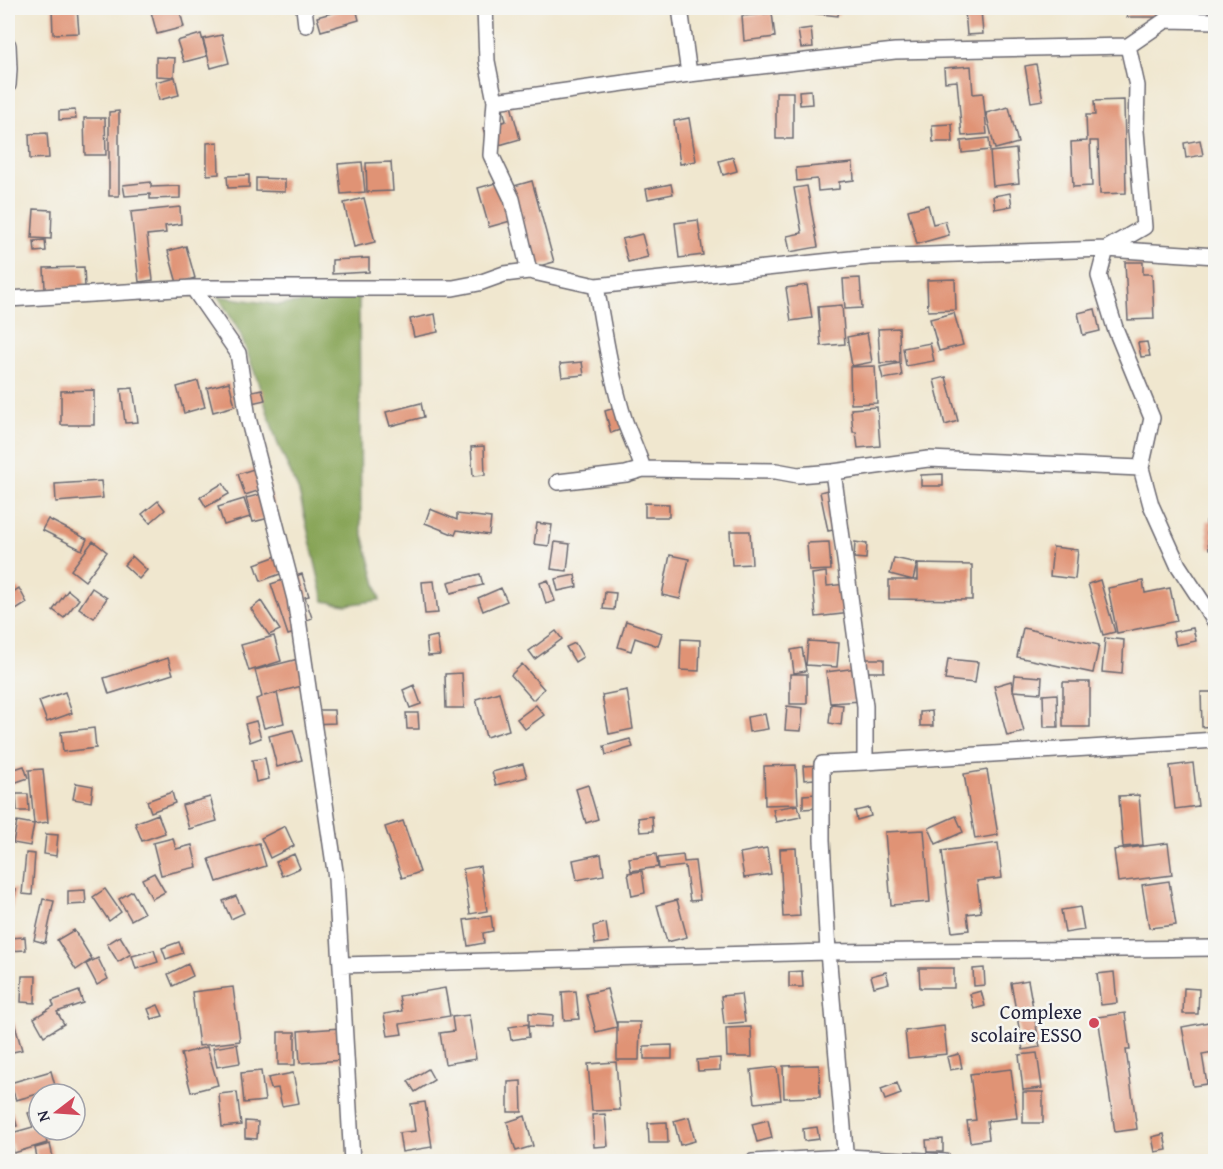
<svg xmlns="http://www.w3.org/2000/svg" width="1223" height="1169" viewBox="0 0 1223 1169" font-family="'Gentium Book Plus',serif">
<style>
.forest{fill:#87a456;stroke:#546348;stroke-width:1.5}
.building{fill:#e09374}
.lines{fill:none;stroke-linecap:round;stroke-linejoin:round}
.minor-casing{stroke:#6a676f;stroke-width:18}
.minor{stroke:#fff;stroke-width:15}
.poi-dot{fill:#d1495b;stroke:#f6f6f2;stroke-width:2}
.labels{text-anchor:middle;stroke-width:5;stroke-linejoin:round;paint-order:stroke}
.poi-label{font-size:20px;fill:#22223b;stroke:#f6f6f2;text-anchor:end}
</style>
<rect width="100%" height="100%" fill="#f6f6f2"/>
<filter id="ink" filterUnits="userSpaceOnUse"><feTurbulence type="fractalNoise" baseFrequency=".0167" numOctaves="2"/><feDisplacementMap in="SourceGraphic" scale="12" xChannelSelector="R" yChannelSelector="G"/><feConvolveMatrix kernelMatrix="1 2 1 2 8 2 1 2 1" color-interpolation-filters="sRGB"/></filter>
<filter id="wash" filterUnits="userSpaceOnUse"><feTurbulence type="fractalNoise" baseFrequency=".008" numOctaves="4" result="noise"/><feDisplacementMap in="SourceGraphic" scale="24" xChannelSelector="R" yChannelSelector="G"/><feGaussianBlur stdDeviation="1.35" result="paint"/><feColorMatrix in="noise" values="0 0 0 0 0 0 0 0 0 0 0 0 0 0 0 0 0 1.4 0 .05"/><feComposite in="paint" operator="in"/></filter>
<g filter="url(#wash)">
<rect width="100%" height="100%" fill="#f0e7cf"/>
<path class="forest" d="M218 296 279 305 359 296 361 527 380 600 346 605 324 601 299 492 277 442 257 379 239 331Z"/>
<g id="blocks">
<path class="building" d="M52 8H77L79 33 53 34Z
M150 8H179L184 27 157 34Z
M349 8H356L359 20 321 31 317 17Z
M812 8H839L838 16 812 13Z
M1127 8H1158V17H1127Z
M981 10 983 34 967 35 965 11Z
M772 13 775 37 744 41 742 16Z
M811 28 813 47 801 48 798 30Z
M201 34 207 56 184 62 177 41Z
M222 35 229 63 211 68 203 39Z
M156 57 175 58 174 77 156 76Z
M1036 64 1043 100 1031 102 1025 66Z
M971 66 973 94 983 93 987 134 962 136 957 81 945 82 944 68Z
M175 77 179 95 159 100 155 82Z
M811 90 812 104 800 105 799 91Z
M776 92H793V139H776Z
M509 98 520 139 489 148 483 128 506 121 501 101Z
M1124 100 1126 193 1100 194 1098 141H1090L1092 186 1073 187 1071 142 1087 141 1086 115H1095L1094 101Z
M1009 107 1018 143 995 149 986 113Z
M75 110 76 119 59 120V111Z
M119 111V196H109V112Z
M84 118H105L106 155H85Z
M689 118 696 161 680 164 674 121Z
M952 124 953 142H933L932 125Z
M47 133 49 158 30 159 29 134Z
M989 138 990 150 962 153 961 141Z
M1200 140 1203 155 1186 158 1184 143Z
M218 142 219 174 207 175V143Z
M1016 149 1019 183 993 186 990 152Z
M733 157 737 171 723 175 719 161Z
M362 162 365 192 341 194 338 164Z
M391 162 393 191 367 192 366 163Z
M853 163 854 180 839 182V189L818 191 817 179 797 181 796 168Z
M249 175V187L228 188 227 176Z
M256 178 285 179V192L256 191Z
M503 181 514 220 489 227 478 188Z
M532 181 554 262 529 269 507 188Z
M151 182V187L180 186V198L150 199V194L125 196 123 185Z
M671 184 673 194 648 199 646 189Z
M807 186 818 247 790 252 787 236 802 233 794 188Z
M1010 193 1012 206 995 209 993 196Z
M364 198 375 242 354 247 344 203Z
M928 205 933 224 945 221 949 235 917 244 908 210Z
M180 207 181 224 165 226 166 233 147 235 153 280 139 282 131 212Z
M34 209 52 210 51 239 32 238Z
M698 220 703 255 679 258 675 223Z
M642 234 648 257 628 262 622 239Z
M45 240 46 251 35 252 34 241Z
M186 246 195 278 177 283 168 251Z
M369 258V272L332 274V260Z
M1125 262H1143V274H1152L1154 319 1128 320Z
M84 267 85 287 45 289 44 268Z
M860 278 862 308 845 309 843 279Z
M955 279 956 310 928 311 927 280Z
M807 285 812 318 791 321 786 288Z
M842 305 845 344 821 346 818 307Z
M1095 309 1100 331 1083 335 1078 313Z
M954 313 963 345 939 351 930 319Z
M435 314 438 332 414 337 410 319Z
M899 328 900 362 880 363 878 329Z
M867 333 872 362 852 366 847 337Z
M1147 342 1150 356 1141 357 1138 343Z
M930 343 934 361 906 366 903 348Z
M582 362 584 375 562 377 560 364Z
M900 363 902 376 883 379 880 367Z
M875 366 877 403 851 404 850 367Z
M946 377 958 421 945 425 934 380Z
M198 381 205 407 184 413 177 387Z
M229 382 235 406 213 412 207 388Z
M133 388 138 422 125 423 121 389Z
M262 389 265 400 242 405 239 394Z
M94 390V425H61V391Z
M421 403 424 417 390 426 386 412Z
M621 406 628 427 611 433 605 411Z
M877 407 880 446 858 448 856 432H853L851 409Z
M484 446 485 475 473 476 471 447Z
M263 466 270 487 245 495 238 474Z
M943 474V486H921V475Z
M101 481 103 498 56 502 55 484Z
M223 483 229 494 206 507 200 497Z
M835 488 843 528 828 531 820 492Z
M270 492 277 516 253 522 246 498Z
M244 499 250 517 224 525 218 507Z
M158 501 165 510 150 523 142 514Z
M645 503 669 504V517H645Z
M430 509 457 520V514L491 518 489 535 457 530 455 535 425 523Z
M48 519 87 539 82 550 42 530Z
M1216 520V548L1209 549 1206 521Z
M537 523 552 525 549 546 534 544Z
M730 531H750L752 564 732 565Z
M93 541 107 552 85 581 71 570Z
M555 542 570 544 567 571 551 569Z
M829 542 831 570 809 571 807 543Z
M855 542 867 544 866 559 854 558Z
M1053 547 1078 550 1075 579 1050 576Z
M285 553 291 570 261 581 255 564Z
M670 555 689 559 680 599 662 595Z
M132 556 147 570 139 579 124 565Z
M894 558 917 563 913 580 890 574Z
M918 564 972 565V600L889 599V580H918Z
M826 572 827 586 847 584 851 613 816 617 812 574Z
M302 574 309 596 305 597 312 618 304 621 307 629 288 635 271 584Z
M480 574 483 585 451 593 448 582Z
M575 575 577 587 558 591 555 579Z
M548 580 555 601 546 604 540 583Z
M1100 580 1115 632 1103 635 1088 584Z
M434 581 438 613 425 614 422 582Z
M1143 581 1145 593 1170 588 1177 621 1117 633 1108 588Z
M19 588 27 603 16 610 8 595Z
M92 588 107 598 94 618 79 608Z
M501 588 507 601 483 611 478 598Z
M68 590 79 599 64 618 53 610Z
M605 592 616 593 614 610 603 609Z
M261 601 280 630 269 635 251 609Z
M626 621 662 633 658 646 635 638 631 651 618 647Z
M1023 628 1099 645 1093 673 1017 657Z
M1193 628 1196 641 1176 645 1173 632Z
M556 631 562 639 535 659 529 651Z
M274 636 281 661 249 671 241 645Z
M437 636 440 655 428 656 426 638Z
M1105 638 1124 640 1122 674 1102 672Z
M681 639 700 640 699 671 680 670Z
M808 641 839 643 837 667 806 665Z
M575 643 583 657 575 662 566 647Z
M802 648 806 671 794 673 791 650Z
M306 657 313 683 264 696 277 693 284 723 264 728 256 699 262 697 255 670Z
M168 658 173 674 109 694 104 678Z
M863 659H884V672H863Z
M948 659 978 662 975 683 945 680Z
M522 664 544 689 533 700 511 675Z
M857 668 862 701 830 703 826 672Z
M462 673 464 708H446L445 674Z
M790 674H807V704H790Z
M1015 675 1042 677 1041 693 1013 691Z
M1011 681 1024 732 1007 736 994 686Z
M1063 682H1090V727H1063Z
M414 685 421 704 410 708 403 690Z
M627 690 633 729 609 734 602 695Z
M65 692 72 713 47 722 39 701Z
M499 692 509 730 486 737 476 699Z
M1201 692H1212L1213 726 1202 727Z
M1057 694 1058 727H1044L1043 695Z
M831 704 843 705 841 725 829 723Z
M536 705 544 715 525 729 517 719Z
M787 706 803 708 801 731 785 730Z
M310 710H334L335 723 311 724Z
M932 711 933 726H920V712Z
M406 713H418L419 729H407Z
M765 714 768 729 749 732 747 717Z
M256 721 261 738 250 742 245 724Z
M94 728 96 748 63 752 61 732Z
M293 730 302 760 277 767 269 736Z
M630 739 633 747 606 755 604 746Z
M265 758 269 779 256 782 252 760Z
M1193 763 1198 806 1175 809 1170 766Z
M523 764 527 777 496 785 492 772Z
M796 765 798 804 765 805 764 766Z
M823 765 824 778 804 780 803 766Z
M24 766 28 778 8 785V771Z
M43 769 48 822 34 824 29 770Z
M987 770 998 835 975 839 964 774Z
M76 783 93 786 91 802 73 799Z
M588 785 598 819 586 823 576 789Z
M172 792 175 803 151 812 147 801Z
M16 794H28L29 811H17Z
M816 794 817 808 803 809V795Z
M1139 795 1143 845 1123 847 1119 796Z
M210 797 217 821 189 829 182 805Z
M798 805 801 817 776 822 773 809Z
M869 808 871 816 857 820 855 811Z
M158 814 165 833 142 841 135 823Z
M652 816 653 831 640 832 638 818Z
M956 816 963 832 936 844 929 828Z
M17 821 34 824 30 846 13 843Z
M403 821 420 872 402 878 385 827Z
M285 826 294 846 270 858 261 838Z
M924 830 930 902 891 905 885 832Z
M46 834 58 835 56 856 44 854Z
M173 838 176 849 192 845 197 867 161 875 153 843Z
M259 843 266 866 217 882 209 859Z
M998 843 1002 878 977 881 981 912 967 914 969 930 952 932 942 851Z
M1168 843 1172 875 1118 882 1114 850Z
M767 848 771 874 744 878 740 853Z
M796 848 800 916 783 917 780 849Z
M26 853 35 854 32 895 22 894Z
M294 854 300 868 282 876 276 862Z
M601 854 604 875 577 880 573 860Z
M656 854 658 867 631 871 629 858Z
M683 855 684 862 695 861 700 900 690 901 685 866 659 869 658 858Z
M480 866 487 911 470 914 463 869Z
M642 871 645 893 632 896 628 873Z
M154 873 165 892 152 899 142 879Z
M1169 881 1176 925 1149 928 1142 885Z
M8 889H16L8 925Z
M105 889 121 912 109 921 93 897Z
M85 890 86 904 68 905V891Z
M132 891 144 913 131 920 119 899Z
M236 896 244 913 231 919 223 901Z
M43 899 54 901 45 943 34 940Z
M677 900 687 937 667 942 657 905Z
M1080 907 1084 930 1065 933 1061 910Z
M491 916 493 931 483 933 484 943 468 946 464 920Z
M606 923 609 942 595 944 593 926Z
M74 930 92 959 76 970 57 940Z
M120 936 131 954 118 962 107 944Z
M25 937 26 950 8 951V938Z
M179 942 183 953 166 959 162 948Z
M154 950 158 962 136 969 132 956Z
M98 958 108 979 97 985 86 964Z
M188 964 193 976 173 986 168 974Z
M919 968H954V988H920Z
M984 968 985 985 974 986 973 969Z
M802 971 803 987H789V972Z
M886 972 889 983 874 987 871 976Z
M1114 972 1117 1003 1101 1005 1097 974Z
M22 976H36L35 1003 21 1002Z
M1028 980 1040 1047 1023 1050 1011 983Z
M233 987 240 1041 199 1046 192 992Z
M445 988 450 1016 400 1024 402 1034 388 1036 384 1014 402 1011 399 996Z
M1184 988 1199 989 1198 1014H1183Z
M607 989 617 1027 596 1032 586 994Z
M79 991 83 1003 57 1012 64 1024 44 1036 34 1018 54 1006 52 1001Z
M576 991 579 1019 564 1020 562 992Z
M981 991 985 1006 974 1009 970 994Z
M741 994 745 1022 724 1024 721 996Z
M8 996H14L9 1022H8Z
M158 1005 163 1016 152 1019 148 1009Z
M529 1013 553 1015 552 1027 529 1026Z
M1125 1013 1130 1050H1126L1137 1129 1115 1132 1098 1017Z
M469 1015 476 1059 445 1064 440 1033 454 1031 452 1017Z
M14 1022 22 1050 8 1053V1024Z
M617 1022H640L639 1060H617Z
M1209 1022 1214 1052 1202 1054 1207 1084 1193 1086 1182 1027Z
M528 1024 529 1037 511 1040 509 1027Z
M944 1026 947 1054 908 1058 905 1031Z
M751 1027 752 1057H727L726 1028Z
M341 1028 344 1060 300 1063 298 1031Z
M278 1032H295V1065H278Z
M237 1044 240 1063 217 1067 213 1048Z
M672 1045V1059H644V1046Z
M207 1047 218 1085 191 1092 181 1054Z
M1037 1053 1042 1088 1023 1090 1019 1055Z
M959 1054 962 1068 950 1070 947 1057Z
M720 1058V1070L698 1071 697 1060Z
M616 1062 620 1110 592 1111 588 1064Z
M819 1065 820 1097 784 1098 783 1066Z
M777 1067 781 1100 755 1103 751 1070Z
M428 1069 434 1080 415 1092 408 1081Z
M1011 1069 1017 1118 987 1121 989 1139 970 1142 967 1121 976 1120 970 1074Z
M51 1071 56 1089 16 1100 10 1083Z
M261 1071 265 1101 244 1103 241 1073Z
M293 1073 299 1103 282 1106 278 1088 271 1089 268 1078Z
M521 1081 522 1112H508V1082Z
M897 1083 901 1094 885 1100 881 1089Z
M237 1092 241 1125 222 1127 219 1094Z
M1023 1092H1043V1123H1023Z
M425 1102 432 1147 402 1152 399 1133 415 1131 411 1104Z
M39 1110V1130H44L47 1143 14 1153 8 1134 33 1127 28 1113Z
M13 1112 17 1126 8 1128V1113Z
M605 1114 608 1146 594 1147 592 1115Z
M525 1116 533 1146 516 1151 507 1122Z
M689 1117 695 1141 680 1145 674 1121Z
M768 1120 772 1138 757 1142 752 1124Z
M245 1121 258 1122 257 1139 245 1138Z
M667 1122 668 1143H649L648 1123Z
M817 1127 819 1139 804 1141 803 1129Z
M1164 1134 1167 1150 1155 1152 1152 1137Z
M943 1139V1152H927L926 1140Z
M50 1144 54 1162H38L35 1148Z"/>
</g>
</g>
<g filter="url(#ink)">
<use href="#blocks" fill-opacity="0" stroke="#6a676f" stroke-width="1.5"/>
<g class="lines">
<defs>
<path id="minor" d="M304 8 306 25
M485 8 487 61 495 101
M680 8 689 74
M8 45 9 69 8 85
M1128 46 1137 86 1136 131 1144 227 1106 249 1099 276 1115 328 1152 418 1141 468
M529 271 512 199 491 155 495 101 689 74 895 51 1128 46 1166 20 1216 21
M193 288 238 353 248 418 295 599 336 878 352 1162
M8 299 193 288H453L479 283 504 274 529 271 596 286 869 257 1106 249 1216 256
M643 469 776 471 798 475 833 472 928 459 1141 468 1151 505 1178 565 1216 623
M833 472 865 706V762L822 764V840L828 952 846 1162
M558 482 626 474 643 469C638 453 631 438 625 422 611 378 604 331 596 286
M865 762 1216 740
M341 965 828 952 1216 948
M752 1162 846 1157 945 1162"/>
</defs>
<use href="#minor" class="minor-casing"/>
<use href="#minor" class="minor"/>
</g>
</g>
<circle class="poi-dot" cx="1094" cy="1023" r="6"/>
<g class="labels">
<g class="poi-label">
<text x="1082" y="1019">Complexe<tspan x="1082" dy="23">scolaire ESSO</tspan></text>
</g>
</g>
<rect width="1223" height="1169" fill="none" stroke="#f6f6f2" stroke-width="30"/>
<g transform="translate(57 1112) rotate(253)"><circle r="28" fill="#f6f6f2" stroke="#a1a1a9" stroke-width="1.5"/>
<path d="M0-4.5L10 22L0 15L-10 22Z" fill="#d1495b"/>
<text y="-9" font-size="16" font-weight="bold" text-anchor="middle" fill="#22223b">N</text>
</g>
</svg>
